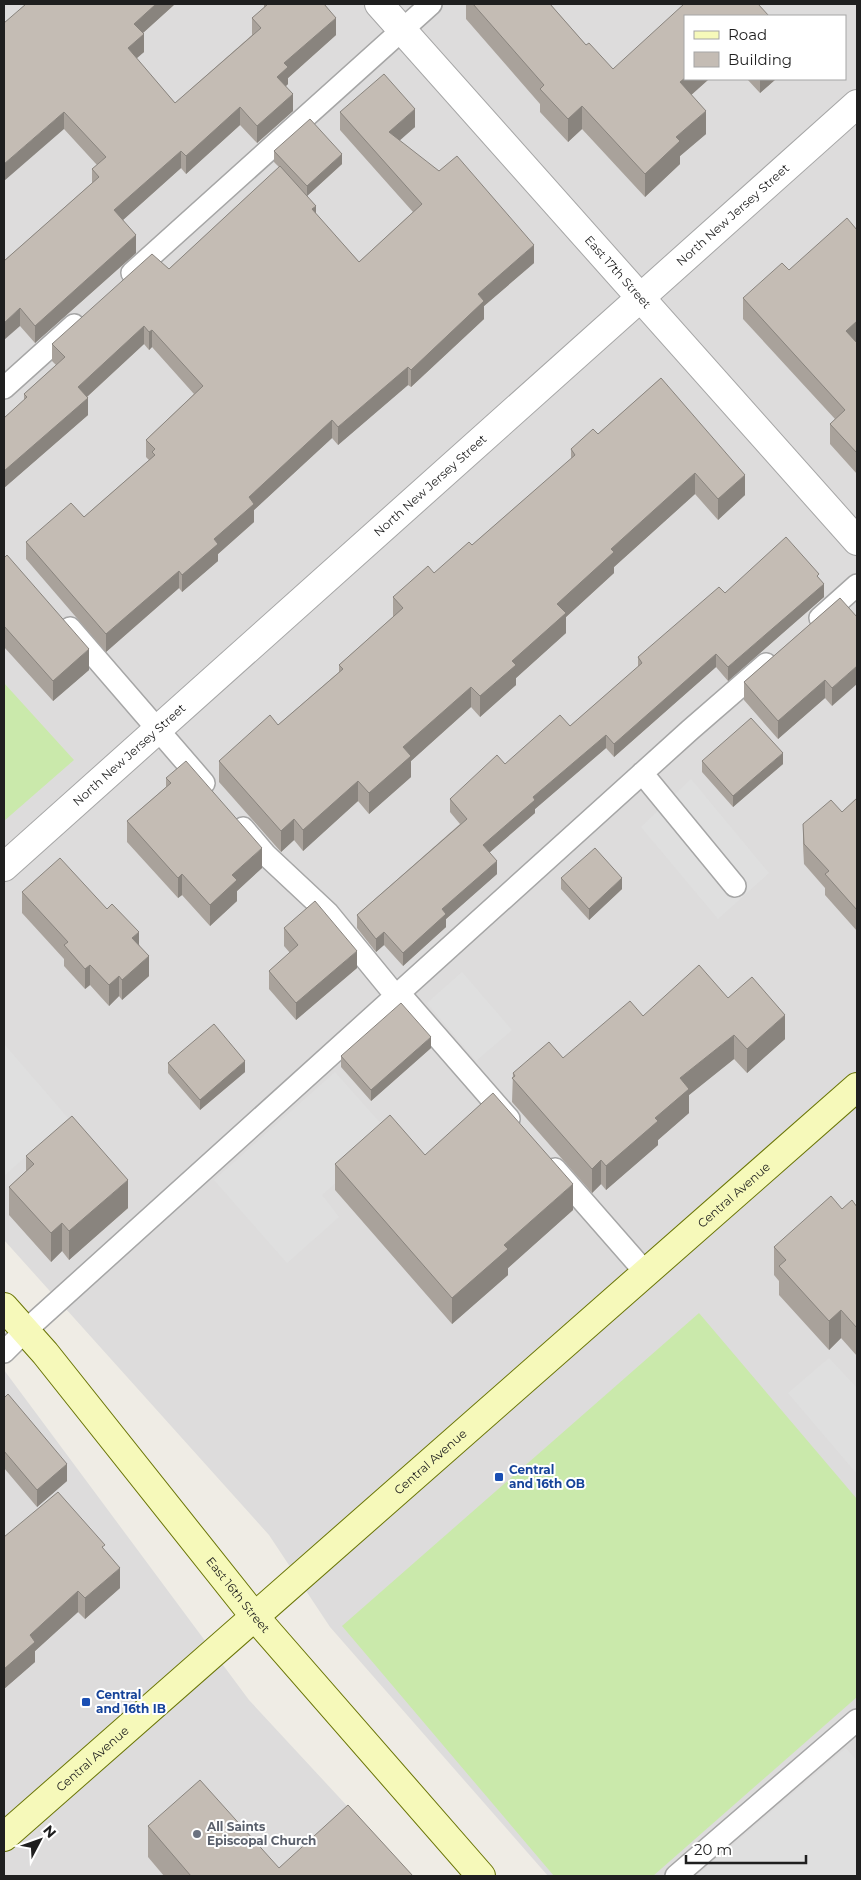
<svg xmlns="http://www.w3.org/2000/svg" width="861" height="1880" viewBox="0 0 861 1880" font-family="Montserrat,sans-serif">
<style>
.residential{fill:#dddcdc;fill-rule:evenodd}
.grass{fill:#cae9ab}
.parking{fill:#dfdfdf}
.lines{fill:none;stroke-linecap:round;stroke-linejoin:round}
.lane-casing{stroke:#a6a6a6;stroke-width:24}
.street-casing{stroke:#a6a6a6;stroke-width:30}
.secondary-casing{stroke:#6a7506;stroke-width:30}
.lane{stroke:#fff;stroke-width:21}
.street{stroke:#fff;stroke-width:28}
.secondary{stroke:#f6f9ba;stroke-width:28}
.wall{fill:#a9a29b}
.shaded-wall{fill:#89847e}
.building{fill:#c4bcb4;stroke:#89847e}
.transit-dot{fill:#1a4fb4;stroke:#fff;stroke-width:2}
.worship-dot{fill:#6b7280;stroke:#fff;stroke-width:2}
.labels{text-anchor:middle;stroke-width:4;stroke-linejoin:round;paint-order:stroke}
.street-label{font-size:12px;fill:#1f1f1f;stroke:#fff}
.transit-label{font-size:12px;font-weight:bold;fill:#164399;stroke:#fff;text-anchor:start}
.worship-label{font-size:12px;font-weight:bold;fill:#5b616d;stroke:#fff;text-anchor:start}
</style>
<rect width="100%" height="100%" fill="#efece5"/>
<path class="residential" d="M4 4H857V1876H548L330 1627 269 1535 4 1240ZM685 16H845V79H685Z
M4 1370 249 1700 412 1876H4Z"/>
<path class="grass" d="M4 683 74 760 4 821Z
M699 1313 857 1499V1697L653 1876H554L342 1626Z"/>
<path class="parking" d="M691 779 769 873 718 919 641 827Z
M462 972 512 1030 476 1061 427 1003Z
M4 1044 68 1118 4 1176Z
M335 1072 390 1134 322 1195 339 1217 287 1263 214 1180Z
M829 1358 857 1388V1474L788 1393Z
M846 1748 857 1761V1876H696Z"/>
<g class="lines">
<defs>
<path id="lane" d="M132 273 431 4
M4 388 74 325
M820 618 857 585
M70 628 204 783
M642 773 735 886
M243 828 266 855 328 913 396 996
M399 993 509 1119
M555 1169 646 1273
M4 1352 25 1331 690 730 766 664
M676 1876 857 1720"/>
<g id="street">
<path id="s1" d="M379 4 857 541"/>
<path id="s2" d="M4 867 857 104"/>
</g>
<g id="secondary">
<path id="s3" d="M4 1307 45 1353 255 1617 481 1876"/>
<path id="s4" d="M4 1837 857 1087"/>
</g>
</defs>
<use href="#lane" class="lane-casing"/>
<use href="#street" class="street-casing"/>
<use href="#secondary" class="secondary-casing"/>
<use href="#lane" class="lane"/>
<use href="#street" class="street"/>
<use href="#secondary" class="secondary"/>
</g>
<path class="wall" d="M175 4 143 33 144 52 136 58 175 103 252 35V18L264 8V4H324L336 35 288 78V84L286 86 293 111 257 143 240 125 186 174 181 168 123 220 136 253 35 343 20 326 4 261 92 183V169L97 165 64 129 4 23Z
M466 4H550L586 45 613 69 685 16 709 79 691 95 706 134 680 156V164L645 197 582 129 568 142 540 112V104L466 19Z
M747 79H776L760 93Z
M340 112 415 127 399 140 534 263 484 306V319L411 387 408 385 338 445 332 438 254 510V522L218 554V561L182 592 179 588 106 652 26 559V542L84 517 149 460 146 457V440L194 394 152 347 149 350 144 344 87 397 88 415 4 488V418L24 400V394L56 365 52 361V344L169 269 279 167 274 162V151L342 164 307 196 316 214 359 262 413 212 340 130Z
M857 230V474L830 444V424L835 419 743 319V298Z
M661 378 745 495 718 520 695 494 614 567V573L566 617V633L516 678V685L480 717 471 707 411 761V777L369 814 358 801 303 851 294 840 281 852 219 782V761L278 725 339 672V665L393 617V597L434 573 472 545 571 459V449L598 434Z
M4 558 89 670 53 701 4 647Z
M819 578 824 597 728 681 716 667 614 757 606 748 535 809V813L489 853 497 874 446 919V927L403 966 384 945 376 952 357 928V915L460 824 450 812V799L505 764 570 726 638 667V657L725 593Z
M840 598 832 706 825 698 778 739 744 700V682Z
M702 761 783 764 733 807 702 772Z
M166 778 262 868 237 891V901L210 926 182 895 178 898 127 842V821L166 787Z
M857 798V931L825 895V888L804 864 803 845V824L842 812Z
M561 878 622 889 589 920 561 889Z
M22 892 107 909 139 944 149 976 122 1000 119 996 109 1006 90 985 85 989 64 966V959L22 913Z
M284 928 357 968 296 1020 269 989V971L290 953 284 946Z
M728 998 785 1039 747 1073 734 1059 689 1095V1113L658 1140V1145L606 1190 601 1184 592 1193 512 1102 513 1073 563 1058 643 1016Z
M431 1048 371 1101 341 1067V1056Z
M168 1063 245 1072 200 1110 168 1073Z
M425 1155 573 1210 508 1268V1275L452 1324 335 1190V1164Z
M26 1156 128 1208 69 1260 62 1251 51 1262 9 1215V1187L26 1171Z
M857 1207V1356L841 1338 829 1350 779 1295V1281L774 1275V1247L842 1209Z
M4 1398 67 1481 37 1507 4 1468Z
M4 1537 105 1551 120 1588 85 1619 78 1612 35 1651V1662L4 1689Z
M148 1826 279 1868 413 1876H164L148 1857Z"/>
<path class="shaded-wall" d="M156 4H175L134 41V24Z
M336 18V35L288 78V84L277 94V77L284 63Z
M144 34V52L128 66V48Z
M685 78V79H709L680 105V82Z
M760 79H776L760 93Z
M293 94V111L257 143V126Z
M582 106V129L568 142V119Z
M240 107V125L186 174V156Z
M415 109V127L389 150V132Z
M706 111V134L680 156V164L645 197V174L676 137Z
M64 112V129L4 181V164Z
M181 151V168L114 228V210Z
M342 154V164L307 196V186Z
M316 206V224L312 209Z
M136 235V253L35 343V326Z
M534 245V263L484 306V319L411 387V370L478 294Z
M20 308V326L4 340V323Z
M857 321V342L846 352V331Z
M144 326V344L78 405V387Z
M152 330V347L149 350V332Z
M408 367V385L338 445V427Z
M88 398V415L4 488V471Z
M332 420V438L254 510V522L218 554V561L182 592V575L214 539 249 497Z
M695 473V494L614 567V573L566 617V633L516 678V685L480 717V696L512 661 557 604 611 549Z
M745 475V495L718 520V499Z
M179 571V588L106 652V634Z
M824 584V597L728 681V667Z
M89 649V670L53 701V681Z
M716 654V667L614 757V744Z
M857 666V684L832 706V688Z
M825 680V698L778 739V721Z
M471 687V707L411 761V777L369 814V793L403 747Z
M606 735V748L535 809V813L483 858V845L533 797Z
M783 753V764L733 807V796Z
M358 781V801L303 851V830Z
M294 819V840L281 852V831Z
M262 848V868L237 891V901L210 926V905L232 875Z
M497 861V874L446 919V927L403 966V953L442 909Z
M182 874V895L178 898V878Z
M622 878V889L589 920V909Z
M139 932V953L132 938Z
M384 932V945L376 952V939Z
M357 951V968L296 1020V1003Z
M149 956V976L122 1000V980Z
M90 965V985L85 989V969Z
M119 976V996L109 1006V985Z
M785 1015V1039L747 1073V1049Z
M734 1035V1059L689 1095V1113L658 1140V1145L606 1190V1166L680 1078Z
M431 1037V1048L371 1101V1090Z
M245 1061V1072L200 1110V1100Z
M601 1160V1184L592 1193V1169Z
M128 1180V1208L69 1260V1231Z
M573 1184V1210L508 1268V1275L452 1324V1298L504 1245Z
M62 1223V1251L51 1262V1233Z
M841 1310V1338L829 1350V1321Z
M67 1464V1481L37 1507V1490Z
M120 1568V1588L85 1619V1598Z
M78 1591V1612L35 1651V1662L4 1689V1669L30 1635Z"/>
<path class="building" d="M26 4H156L134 24 144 34 128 48 175 103 261 28 252 18 268 4H324L336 18 284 63 288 67 277 77 293 94 257 126 240 107 186 156 181 151 114 210 136 235 35 326 20 308 4 323V261L99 177 92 169 106 157 64 112 4 164V23Z
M473 4H550L586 45 589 43 613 69 684 4H758L769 16H685V78L680 82 706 111 676 137 680 141 645 174 582 106 568 119 540 89 544 85Z
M384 74 415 109 389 132 439 171 457 156 534 245 478 294 484 301 411 370 408 367 338 427 332 420 249 497 254 504 214 539 218 544 182 575 179 571 106 634 26 542 71 503 84 517 155 455 152 452 155 449 146 440 203 386 152 330 149 332 144 326 78 387 88 398 4 471V418L27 397 24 394 65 357 52 344 152 254 169 269 280 166 316 206 312 209 359 262 422 204 340 112Z
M310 119 342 154 307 186 274 151Z
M847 218 857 230V321L846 331 857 343V453L830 424 845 410 743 298 782 263 789 270Z
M661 378 745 475 718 499 695 473 611 549 614 552 557 604 566 613 512 661 516 665 480 696 471 687 403 747 411 756 369 793 358 781 303 830 294 819 281 831 219 761 270 715 278 725 343 669 339 665 403 608 393 597 428 566 434 573 469 542 472 545 575 455 571 449 593 429 598 434Z
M786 537 819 574 817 576 824 584 728 667 716 654 614 744 606 735 533 797 535 800 483 845 497 861 442 909 446 914 403 953 384 932 376 939 357 915 467 819 450 799 497 755 505 764 560 715 570 726 642 663 638 657 719 587 725 593Z
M7 555 89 649 53 681 4 626V558Z
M840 598 857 617V666L832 688 825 680 778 721 744 682Z
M751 718 783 753 733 796 702 761Z
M186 761 262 848 232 875 237 880 210 905 182 874 178 878 127 821 171 783 166 778Z
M857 798V910L825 874 829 871 804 844 803 824 831 800 842 812Z
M595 848 622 878 589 909 561 878Z
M60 858 107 909 112 904 139 932 132 938 149 956 122 980 119 976 109 985 90 965 85 969 64 945 68 942 22 892Z
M315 901 357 951 296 1003 269 971 298 945 284 928Z
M699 965 728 998 752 977 785 1015 747 1049 734 1035 680 1078 689 1089 655 1118 658 1121 606 1166 601 1160 592 1169 512 1078 515 1076 513 1073 549 1042 563 1058 630 1001 643 1016Z
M401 1003 431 1037 371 1090 341 1056Z
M214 1024 245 1061 200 1100 168 1063Z
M493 1093 573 1184 504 1245 508 1249 452 1298 335 1164 390 1115 425 1155Z
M72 1116 128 1180 69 1231 62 1223 51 1233 9 1187 34 1164 26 1156Z
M831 1196 842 1209 852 1200 857 1207V1328L841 1310 829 1321 779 1266 786 1260 774 1247Z
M8 1394 67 1464 37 1490 4 1451V1398Z
M58 1492 105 1545 102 1547 120 1568 85 1598 78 1591 30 1635 35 1642 4 1669V1537Z
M200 1780 279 1868 348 1805 413 1876H191L148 1826Z"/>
<g class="transit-dot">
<rect x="494" y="1472" width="10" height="10" rx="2.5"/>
<rect x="81" y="1697" width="10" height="10" rx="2.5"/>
</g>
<circle class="worship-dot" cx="197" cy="1834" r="5"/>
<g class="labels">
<g class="street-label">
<text dy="4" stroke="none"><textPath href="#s2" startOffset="978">North New Jersey Street</textPath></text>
<text dy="4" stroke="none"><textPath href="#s1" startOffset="359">East 17th Street</textPath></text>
<text dy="4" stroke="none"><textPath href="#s2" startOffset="572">North New Jersey Street</textPath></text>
<text dy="4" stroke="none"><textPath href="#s2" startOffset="168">North New Jersey Street</textPath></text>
<text dy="4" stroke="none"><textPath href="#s4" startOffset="972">Central Avenue</textPath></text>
<text dy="4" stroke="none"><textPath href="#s4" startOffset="568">Central Avenue</textPath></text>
<text dy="4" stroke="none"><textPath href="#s3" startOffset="371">East 16th Street</textPath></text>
<text dy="4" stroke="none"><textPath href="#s4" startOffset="118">Central Avenue</textPath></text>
</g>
<g class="transit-label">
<text x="509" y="1474">Central<tspan x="509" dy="14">and 16th OB</tspan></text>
<text x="96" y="1699">Central<tspan x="96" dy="14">and 16th IB</tspan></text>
</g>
<g class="worship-label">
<text x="207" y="1831">All Saints<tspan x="207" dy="14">Episcopal Church</tspan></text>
</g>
</g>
<rect width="861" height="1880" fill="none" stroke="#1f1f1f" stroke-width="10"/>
<rect x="684" y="15" width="162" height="65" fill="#ffffff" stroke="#a5a5a5"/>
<rect x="694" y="31" width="25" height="8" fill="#f6f9ba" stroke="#a5a5a5"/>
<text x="728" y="40" font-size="15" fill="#1f1f1f">Road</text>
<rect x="694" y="52" width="25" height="15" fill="#c4bcb4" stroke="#a5a5a5"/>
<text x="728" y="65" font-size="15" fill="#1f1f1f">Building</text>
<g transform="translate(40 1840) rotate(49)" stroke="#ffffff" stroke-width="4" paint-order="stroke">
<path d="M0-4L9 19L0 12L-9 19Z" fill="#1f1f1f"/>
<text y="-8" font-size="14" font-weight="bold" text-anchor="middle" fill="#1f1f1f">N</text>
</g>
<path d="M686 1855v8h120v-8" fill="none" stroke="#1f1f1f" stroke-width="2.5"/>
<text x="694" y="1855" font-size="15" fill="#1f1f1f" stroke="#ffffff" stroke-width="4" paint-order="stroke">20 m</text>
</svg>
